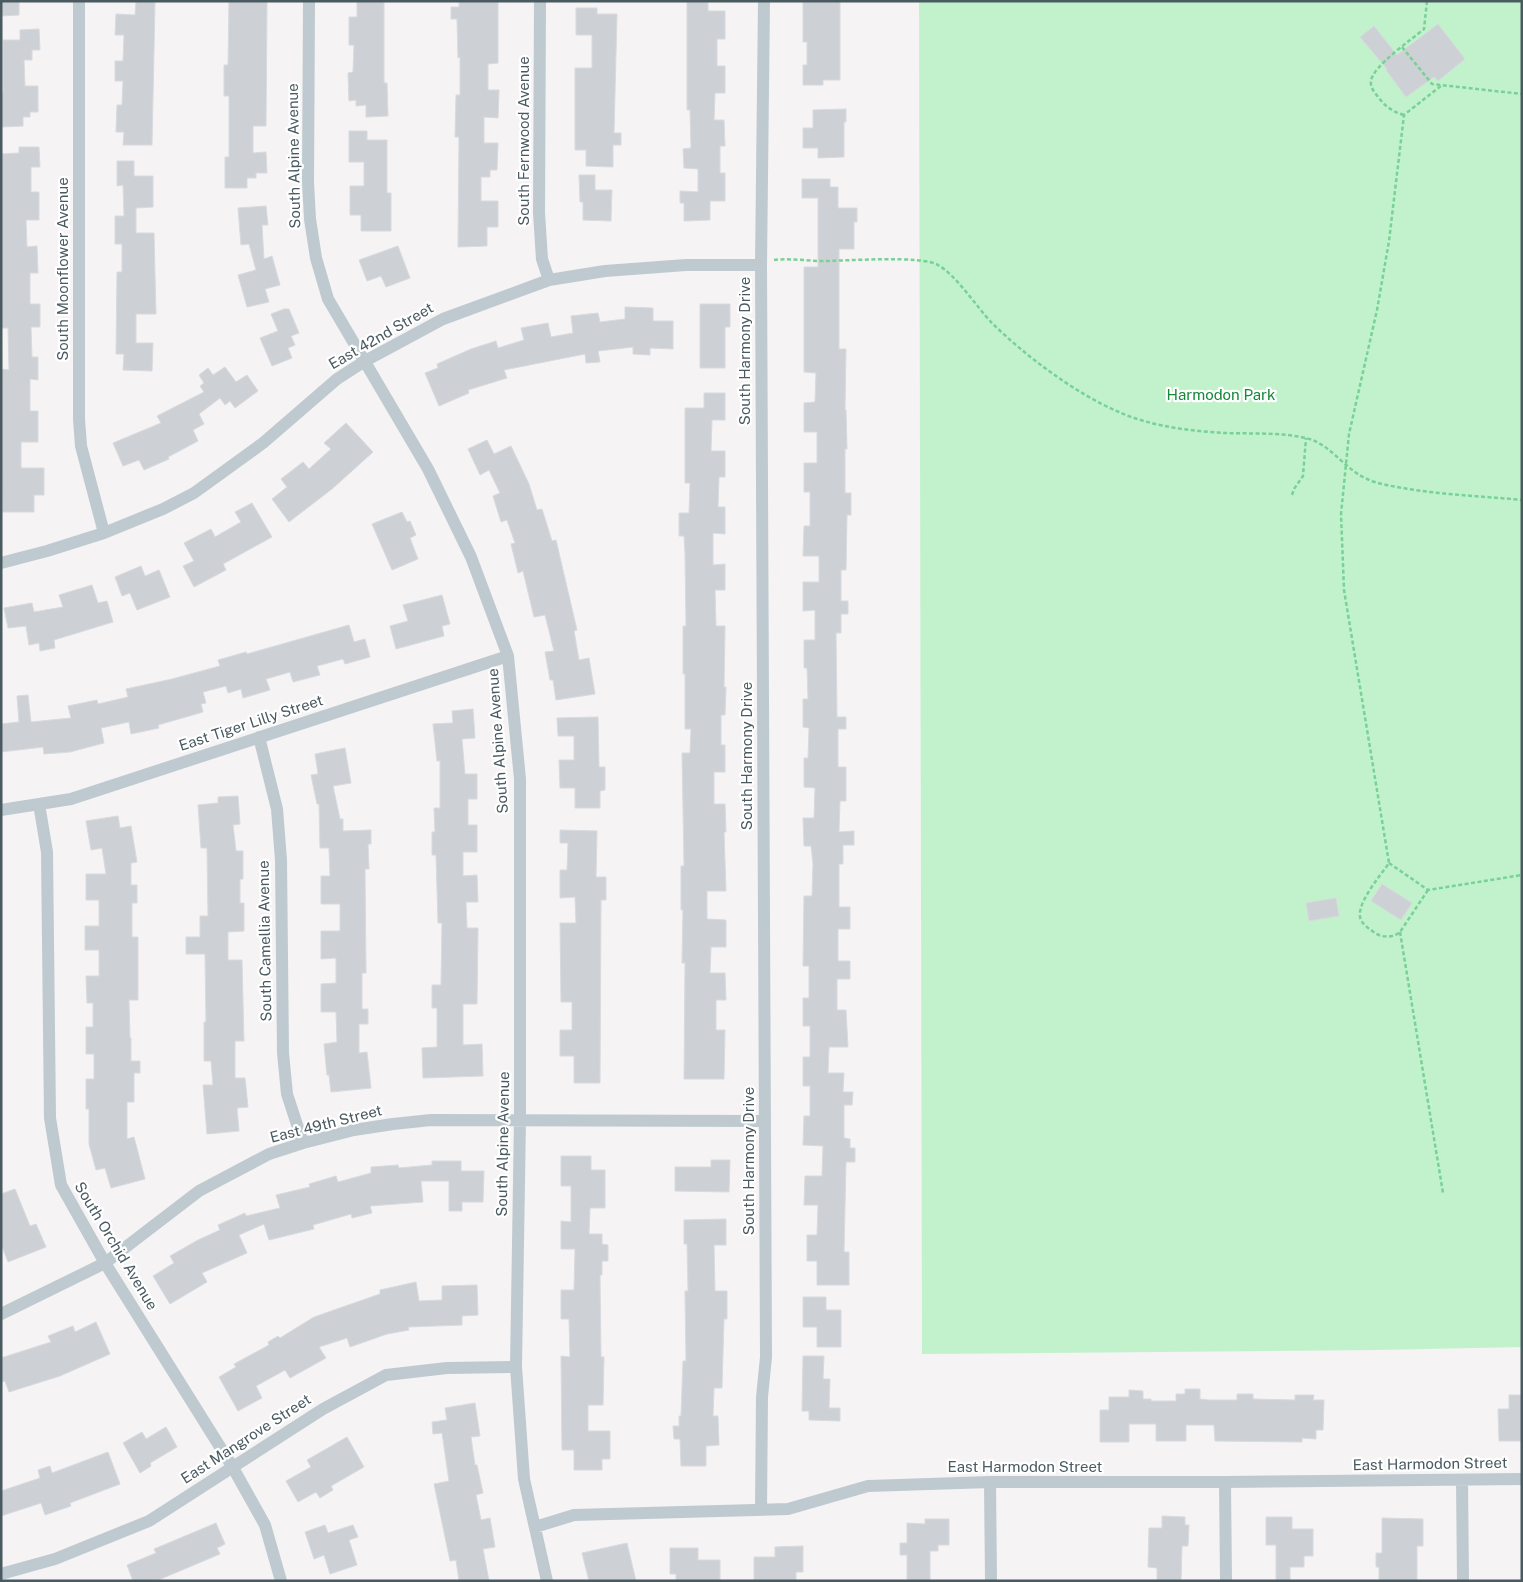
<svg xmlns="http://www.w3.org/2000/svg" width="1523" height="1582" viewBox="0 0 1523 1582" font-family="'Public Sans',sans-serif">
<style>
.green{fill:#c2f2cc}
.building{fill:#cdd1d5;stroke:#d7dade}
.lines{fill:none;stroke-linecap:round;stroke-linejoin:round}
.path{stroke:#78d196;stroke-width:2.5;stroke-dasharray:4 2.5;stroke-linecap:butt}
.minor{stroke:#becacf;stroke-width:12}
.labels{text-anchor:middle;stroke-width:4.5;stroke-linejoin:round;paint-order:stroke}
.street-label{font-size:15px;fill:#4a5a61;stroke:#fff}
.park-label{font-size:15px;fill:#15883a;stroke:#fff}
</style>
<rect width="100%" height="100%" fill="#f5f3f3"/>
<path class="green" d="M919 1H1522V1347L1377 1350 922 1354Z"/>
<path class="building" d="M1 1H19V15L1 16Z
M136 1H155L152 145H123L124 132H116L117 105H122L123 81H115V61H123L124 35H115L116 14 135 15Z
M229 1H267L266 126H253V153L266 152 267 173H256V178H247V188H225V157H229V96H224V65H228Z
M357 1H384V83H387L388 116 366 117V105L356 106V100L349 101 348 73 353 72 354 45H349V17H357Z
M459 1H498V63L488 64V90H499L498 118 484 117V143H498L497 170H490V177H481V201H498V227H487V246L458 247 459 137H455L456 95H460V57L458 58 457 19H451V7H459Z
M687 1H708V11H725V39H717V66H725V93H715L714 120H724L725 146H720V173H725V201H710V220L684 221V203H680V191L698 192V169L684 168 683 149 691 148 690 110H687Z
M803 1H840V80H823V85H803V65H807V42H803Z
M576 8H597V14H617L614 133H621V145H613V167L586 166V150H575V68H592V35H576Z
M1438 24 1465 59 1438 81 1434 77 1406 97 1386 70 1387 69 1360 37 1374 26 1397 55Z
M39 29 40 50H32V60H24L25 86H38V112H30V117H23V126L1 127V93H3V40H20V30Z
M846 109V122H844V157L818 158V148H803V128H813V110Z
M349 131H367V140H387V193H391V231H361V215H350V186H364V162H349Z
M19 147H39L40 167H31V192H39V220H26L27 247 37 246 38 273H30V304H40V327H31L32 357H38V380L30 379V411H38V442H21V468H44V495H34V512H2L1 369 9 370 8 328H1V154L19 153Z
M117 161H134V176H153V207L136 208V233H154L156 314H136V343H153L152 371 123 370 124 354H116L117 272H122V244H115V216H124L123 185 117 186Z
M579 175H595V190H612L611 221 583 220V202H580Z
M802 179H830V187H838V208H857V222H854V249H839V349H846L845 410H846L847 449H845V493H851V515H847L846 570H841V601H848V614H841V633H836L837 717H846V729H838V767H846V801H840L839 832 854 831V845H843V864H839V907H850V929H838V961H850V979H837V1010H846L848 1047H829L828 1073H844L843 1092H853L852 1105H844V1138L850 1139V1148H855V1162H846L844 1252H849V1285H817V1261H807V1235H817L818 1205H804L805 1176H822L823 1146 803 1145 804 1116H810V1086H803V1057H810V1026H803V998H809V966H803L804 896H812L813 864 811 846H804L803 818H814L815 788 804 787V758H808L809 728 803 727V699H808L807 668H804V640H815V610L803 611V582H819V556H803L804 526H810V492H804V463H817V432H804V403L815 402 816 373 804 372V267H818V198H802Z
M266 206 268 225H262L264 259 272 256 280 285 265 289 269 302 247 307 238 275 256 270 249 244 241 245 238 208Z
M398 246 410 278 386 287 381 276 367 281 359 260Z
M700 304H730V327H725V368H700Z
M625 307 653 308V321H673V349L650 348V355L633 354V347L598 351 600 362 586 363 585 354 504 370 507 378 468 390 469 393 439 406 425 373 438 368 437 364 471 349 496 341 498 348 524 340 521 328 548 323 551 337 573 333 571 316 598 313 600 322 625 319Z
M284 309H289L299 333 291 336 295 345 288 348 292 358 272 366 260 338 278 331 271 314Z
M225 367 236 382 247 375 258 391 235 408 230 401 225 405 220 398 199 414 204 424 193 430 198 441 168 457 169 459 144 470 139 460 123 466 113 443 161 423 157 416 204 392 200 386 204 383 199 375 208 368 213 375Z
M704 393H725V420H712L711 451H725V477H719L718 507H725V534L713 533V565L725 564V590H715L716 626H725L724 687H726L725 715H721V745H725V772H714V804H725L726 832H724L726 891H707V919L726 920V947H711L710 973H725L726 1000H716V1030H725L724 1079H684L685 963H682L683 910H681V866H684L682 753H690L691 729H685V674H683V626H686L685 553 684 536H679V513H689L690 483H685V408H704Z
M346 423 373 452 332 489 289 522 272 499 287 487 281 479 303 462 309 469 331 449 324 443Z
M487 440 494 454 511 446 529 484 537 510 542 509 552 541 556 540 577 630 574 631 579 660 589 658 595 694 556 700 553 680H550L545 652 554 651 545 615 534 617 523 571 518 573 511 544 515 543 507 520 501 522 493 496 500 493 489 470 480 475 468 449Z
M252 503 272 537 223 564 226 570 194 587 183 566 194 561 184 543 211 529 215 537 241 522 235 512Z
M402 512 407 522 410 521 416 535 410 538 418 559 392 570 372 524Z
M141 566 145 576 159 570 170 597 137 610 130 593 122 596 115 577Z
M92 585 98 603 107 601 113 622 54 640 55 648 40 651 39 643 29 645 26 626 8 628 4 608 32 603 34 612 63 607 59 595Z
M442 595 450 624 442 626 444 636 396 649 390 626 408 621 403 605Z
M349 625 354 642 365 639 370 657 345 664 343 659 317 666 320 675 293 682 290 672 266 679 270 690 243 698 241 689 228 693 226 686 203 692 206 703 201 704 203 712 158 725 159 728 131 734 129 722 101 728 104 743 70 752 44 754 43 747 1 752V724L19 722 17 696 28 695 31 722 71 718 68 706 97 700 98 704 128 697 126 689 172 679 220 666 218 660 246 652 247 654Z
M473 709 475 738 462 739 465 774H477V799H468V825H477V852H463V876L477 875 478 902H466L467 928H478L477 1004H463V1045L482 1044 483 1076 423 1078 422 1048 437 1047V1008H432V985H441L442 923H438L436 855H432V832H435L434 808H440V761H437L433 724 453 723 452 711Z
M598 717 599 767H605V790L600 791V808H575V788H560L559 760H574V736H558L557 718Z
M345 748 351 783 333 786 340 819H343V831L371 830V844H368L369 869H365L366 973H362V1009H368V1024H359V1053L367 1052 371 1088 331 1092 329 1075H327L324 1044 337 1042 336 1012H321V984L336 983V958L321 959V931H340V904H321V876H330L329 848H320L319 804H317L311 775 318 774 315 754Z
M238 796 240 824 233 825 236 851H243V879H240V903H244V931L228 932V960H242L244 1041H235V1078H245L248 1107 237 1108 239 1131 207 1134 203 1085H213L211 1061H204V1022H206L205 954H186V937H200V916H208L207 848H201L198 805 218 803V797Z
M118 816 120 828 131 826 137 862 131 863V885H137V903H132V937H138V1000H129L130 1038H131V1061H140V1073H134V1102H127V1139L134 1137 145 1179 111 1188 105 1168 96 1170 89 1144V1109H86V1079H94V1054H86V1027H93V1003H87L86 976H99V950H85V926H99V900H86V874H106L102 848 91 850 86 821Z
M560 830 597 831 596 877H606V900H601L600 1083H574V1056H560V1030H572V1002H561L560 923H576L575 897 560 898V870H567L568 843H560Z
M1382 884 1412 903 1401 920 1371 901Z
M1336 898 1339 916 1309 921 1306 903Z
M561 1156H591V1170H605V1208H590L589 1234H602V1244L608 1245V1261H602V1275H600L601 1357H604L603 1405H588V1431H610V1459H602V1470H574V1450H562L561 1356 570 1357 569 1319H561V1290H574L575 1249H561V1221L571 1222V1186H561Z
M711 1160H730L729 1192 675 1191V1167H711Z
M432 1161H461V1171H484L483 1202H462V1211H449V1181H421L423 1202 370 1206 372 1213 352 1218 351 1214 313 1225 314 1229 269 1240 264 1224 239 1235 247 1253 202 1273 207 1282 170 1304 153 1276 174 1263 170 1256 198 1240 220 1230 218 1225 245 1213 246 1216 280 1208 276 1195 310 1187 309 1184 336 1176 338 1182 371 1173V1167L398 1165 399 1168 432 1165Z
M15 1189 30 1226 36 1224 46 1247 8 1262 1 1244V1194Z
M726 1219V1245H714L715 1291H727V1319H724L722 1388H714L713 1416H718L719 1445 706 1446V1466H681L680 1439H674L673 1426H679V1416H681L683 1361H686L685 1291H688L687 1244H684V1220Z
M416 1282 419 1301 442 1300V1286L477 1285 478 1315 462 1316V1325L408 1327 409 1330 387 1334 350 1347 347 1338 319 1347 326 1358 290 1378 285 1370 256 1386 262 1398 238 1411 219 1377 236 1367 234 1364 269 1345 268 1342 278 1336 280 1338 314 1317 380 1294V1290Z
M803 1297H826V1310H841V1347H817V1327H803Z
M96 1322 110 1354 60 1376 9 1392 5 1381 1 1382V1358L51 1342 48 1336 73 1326 75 1332Z
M803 1356H824L823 1379H830L829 1408H840V1421L809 1420V1411H802Z
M1185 1389H1200V1399L1209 1400H1237V1394H1253V1399L1295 1400V1395H1314L1313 1400H1324L1323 1430H1316V1439L1302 1438V1442L1215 1441 1214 1425H1186V1441H1156V1424H1129V1442H1100V1410H1109V1397H1129V1390L1143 1391V1399H1151V1401H1176V1394H1185Z
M1509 1395H1522V1441H1499L1498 1409H1509Z
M475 1403 480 1436 471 1437 475 1465H477L483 1493 476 1495 481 1520 490 1518 495 1547 483 1549 489 1581H459L456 1560 450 1561 434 1484 449 1481 442 1433 433 1434 432 1422 447 1420 445 1408Z
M166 1427 177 1447 150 1463 151 1466 140 1473 123 1443 142 1432 146 1439Z
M347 1437 364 1467 331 1486 333 1490 320 1498 316 1492 298 1502 286 1481 311 1467 307 1460Z
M108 1452 120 1484 70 1503 71 1506 45 1515 41 1503 1 1516V1491L40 1478 38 1470 50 1466 52 1473Z
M1162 1516 1185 1517V1525H1189L1188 1546H1182L1181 1581H1157V1568L1148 1567 1149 1528H1162Z
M1266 1517H1292V1529H1313V1556H1304V1567H1290V1581H1276V1545H1266Z
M1382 1518 1423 1519V1546H1417V1581H1379V1567H1376V1553H1382Z
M925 1519H949V1545H938V1551H930V1581H907V1555H900V1543H907V1523L925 1524Z
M216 1523 225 1544 217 1548 220 1554 156 1581H133L127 1565 156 1553 154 1549Z
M325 1525 328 1533 353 1525 358 1537 349 1540 357 1565 330 1574 324 1555 314 1559 305 1532Z
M627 1543 636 1581H589L582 1553Z
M803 1546V1572H796V1581H754V1557H775V1547Z
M670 1548H698V1560H720V1581H676V1574H670Z"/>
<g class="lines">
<path class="path" d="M1402 47 1432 84 1522 94
M1404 115C1393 112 1386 107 1379 98 1375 93 1370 88 1371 81 1372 67 1412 39 1424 29L1427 1
M774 260C790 258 807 261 823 261 846 261 922 255 938 265 956 275 976 306 991 322 1024 355 1076 394 1119 412 1150 426 1189 431 1224 433 1251 434 1279 432 1306 438 1331 444 1344 469 1367 479 1378 484 1391 486 1403 488 1442 495 1482 496 1522 500
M1292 495 1294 489 1303 476 1306 438
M1389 863 1428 890 1522 875
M1428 890 1400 932C1393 938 1383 938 1375 933 1370 929 1364 926 1361 920 1354 906 1380 876 1389 863L1344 590 1341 514 1349 434 1377 310 1389 241 1404 115 1442 85
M1400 932 1443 1193"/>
<path class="minor" d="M79 1V419L81 446 104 533
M309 1 308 182 310 219 316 258 328 299 428 469 471 557 508 656 520 779V1119L516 1367 524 1479 547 1581
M540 1 539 213 542 259 549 280
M1 563 47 551 104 533 163 509 194 493 263 443 337 379 365 361 443 319 549 280 605 271 686 265H761
M259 737 277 809 281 860 283 1053 287 1094 303 1143
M39 804 47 852 50 1118 61 1185 105 1263 232 1466 265 1525 281 1581
M1 810 71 799 508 656
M1 1314 105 1263 199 1191 269 1154 303 1143 354 1130 393 1124 431 1120 765 1121
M1462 1480 1463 1581
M990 1482 991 1581
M1225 1482 1226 1581
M761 1510 762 1397 766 1357 761 265 764 1
M535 1527 574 1515 788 1509 868 1486 990 1482H1225L1522 1479
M1 1574 55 1559 149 1521 323 1409 386 1375 447 1368 516 1367"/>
</g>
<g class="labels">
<g class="street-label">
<text transform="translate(524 141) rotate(-90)" y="5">South Fernwood Avenue</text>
<text transform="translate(294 156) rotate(-91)" y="5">South Alpine Avenue</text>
<text transform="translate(63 269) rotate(-90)" y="5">South Moonflower Avenue</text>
<text transform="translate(381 336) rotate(-30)" y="5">East 42nd Street</text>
<text transform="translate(745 351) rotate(-90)" y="5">South Harmony Drive</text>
<text transform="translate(251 723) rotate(-18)" y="5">East Tiger Lilly Street</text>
<text transform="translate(498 741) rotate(-94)" y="5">South Alpine Avenue</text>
<text transform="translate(747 756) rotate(-90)" y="5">South Harmony Drive</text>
<text transform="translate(265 941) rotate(-91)" y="5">South Camellia Avenue</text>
<text transform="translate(326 1124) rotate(-14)" y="5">East 49th Street</text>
<text transform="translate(503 1144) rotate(-89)" y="5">South Alpine Avenue</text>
<text transform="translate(749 1161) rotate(-90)" y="5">South Harmony Drive</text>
<text transform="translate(116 1246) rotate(59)" y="5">South Orchid Avenue</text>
<text transform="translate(246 1439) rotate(-33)" y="5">East Mangrove Street</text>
<text transform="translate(1430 1464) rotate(-1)" y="5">East Harmodon Street</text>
<text x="1025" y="1472">East Harmodon Street</text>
</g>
<g class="park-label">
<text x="1221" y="400">Harmodon Park</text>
</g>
</g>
<rect width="1523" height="1582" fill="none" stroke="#4a5a61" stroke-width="5"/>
</svg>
